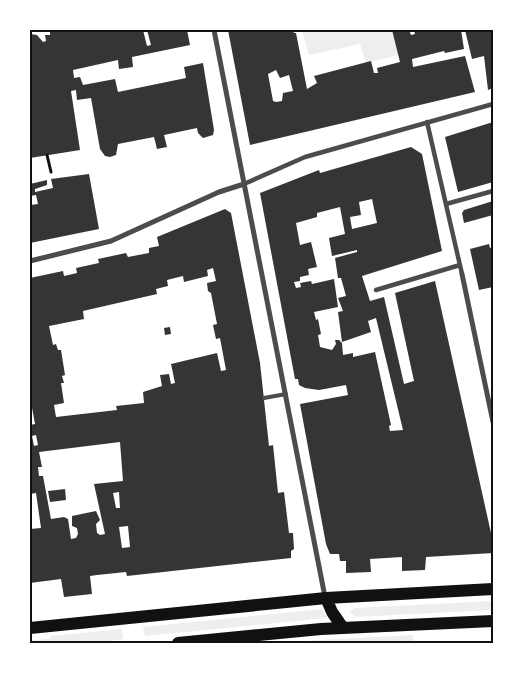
<svg xmlns="http://www.w3.org/2000/svg" width="523" height="673" viewBox="0 0 523 673" font-family="Lora,serif">
<style>
.green{fill:#eee}
.building{fill:#353535;fill-rule:evenodd}
.lines{fill:none;stroke-linecap:round;stroke-linejoin:round}
.path{stroke:#111;stroke-width:3}
.service{stroke:#4c4c4c;stroke-width:4}
.pedestrian{stroke:#4c4c4c;stroke-width:4.5}
.minor{stroke:#4c4c4c;stroke-width:5}
.primary{stroke:#111;stroke-width:12}
.neatline{fill:none;stroke:#111;stroke-width:2}
</style>
<rect width="100%" height="100%" fill="#fff"/>
<path class="green" d="M302 30H392L398 55 366 63 360 44 309 55Z
M493 601V610L355 617 350 613 354 608Z
M322 609 327 618 145 636 143 627Z
M122 629 123 639 95 643H30V641L51 638V636Z
M413 635 414 643H279L286 642Z"/>
<path class="building" d="M50 30H143L147 46 151 45 147 30H187L190 45 132 57 133 67 119 69 118 60 73 70 74 78 80 77 83 85 115 79 118 92 186 78 184 67 203 63 214 130 213 135 203 138 198 133 197 128 164 135 167 147 157 149 154 137 118 144 116 155 110 157 105 156 100 149 91 98 77 100 76 90 71 91 80 150 30 158V34L37 35 43 42 46 41 45 35H50Z
M228 30H293L294 33H296L307 89 317 83 314 76 371 61 374 73H378L377 68 400 62 392 30H409L411 35 415 34 414 30H461L464 49 445 53 444 51 412 59 413 67 465 56 475 92 250 145ZM276 70 280 78 289 75 293 91 283 93 282 101 276 102 273 101 268 74Z
M465 30H493V88L488 90 484 56 472 59Z
M493 122V182L458 192 445 137Z
M411 147 422 154 442 251 362 276 370 301 384 297 404 384 414 381 395 293 435 281 493 542V553L426 557 425 570 402 571V557L370 559 371 572 346 573V561H340L339 554H330L326 544 300 404 348 395 346 385 319 390 305 388 299 385 298 379H295L260 193 319 170 320 173ZM372 199 377 223 352 229 350 217 361 215 359 202ZM340 207 345 234 329 238 332 256 357 250V252L335 258 338 278H341L346 296 338 298 343 311 338 312 342 342 371 332 368 321 376 318 403 430 390 431 389 426 391 425 375 352 353 357V353L343 355 342 343 339 340H335L336 344 332 350 320 347 318 335 321 334 318 319 316 320 314 312 338 307 334 279 312 284 311 281 300 283 301 287 296 288 294 282 300 281V277L309 275 308 269 317 267 311 242 300 245 296 223 317 217V213Z
M89 174 99 229 30 243V205L38 204 36 195 30 196V184L47 180V185L35 189V192L53 188 51 179Z
M493 201V215L464 223 462 213 464 210Z
M225 209 231 213 260 363 269 446 273 445 278 493 284 492 289 533H293L294 549 291 551V558L127 576 126 572 97 575 90 576 92 594 64 597 61 579 30 583V529L41 528 36 493 30 494V425L35 424 30 397V278L63 271 64 276 77 273 76 268 99 263 98 259 126 253 128 257 149 253V248L159 246 157 237ZM213 268 216 281 207 283 208 291 211 293 217 324 213 325 216 339 220 338 226 370 221 371 217 353 171 364 175 383 171 384 169 374 160 375 162 386 143 392 144 403 116 406 117 410 56 417 54 405 64 403 61 383H64L62 376 65 375 61 350H58L56 344 53 345 49 326 84 319 83 311 157 294 156 289 168 286 167 280 183 276 184 282 208 276 207 270ZM36 435 38 445 34 446 32 436ZM120 442 123 481 94 484 105 534 100 535 97 533 96 524 100 520 96 511 72 516V526L77 528 78 534 76 538 71 539 68 519 64 517 51 519 43 476H39L38 467H42L39 452ZM119 492 120 508H116L113 493ZM128 526 130 547 122 548 119 527Z
M489 244 490 248 493 247V287L479 290 470 249Z
M170 327 171 334 165 335 164 328Z
M65 489 66 500 50 502 48 491Z"/>
<g class="lines">
<path class="path" d="M47 155 51 172"/>
<path class="service" d="M264 398 286 394"/>
<path class="pedestrian" d="M427 122 462 274
M244 184 305 157 493 104
M446 204 493 191
M376 290 460 265"/>
<path class="minor" d="M214 30 325 597
M30 261 111 241 219 192 244 184
M462 274 493 422"/>
<path class="primary" d="M326 598 332 612 343 628
M30 628 326 598 493 589
M178 643 321 629 493 621"/>
</g>
<rect width="523" height="673" fill="none" stroke="#ffffff" stroke-width="62"/>
<rect x="31" y="31" width="461" height="611" class="neatline"/>
</svg>
